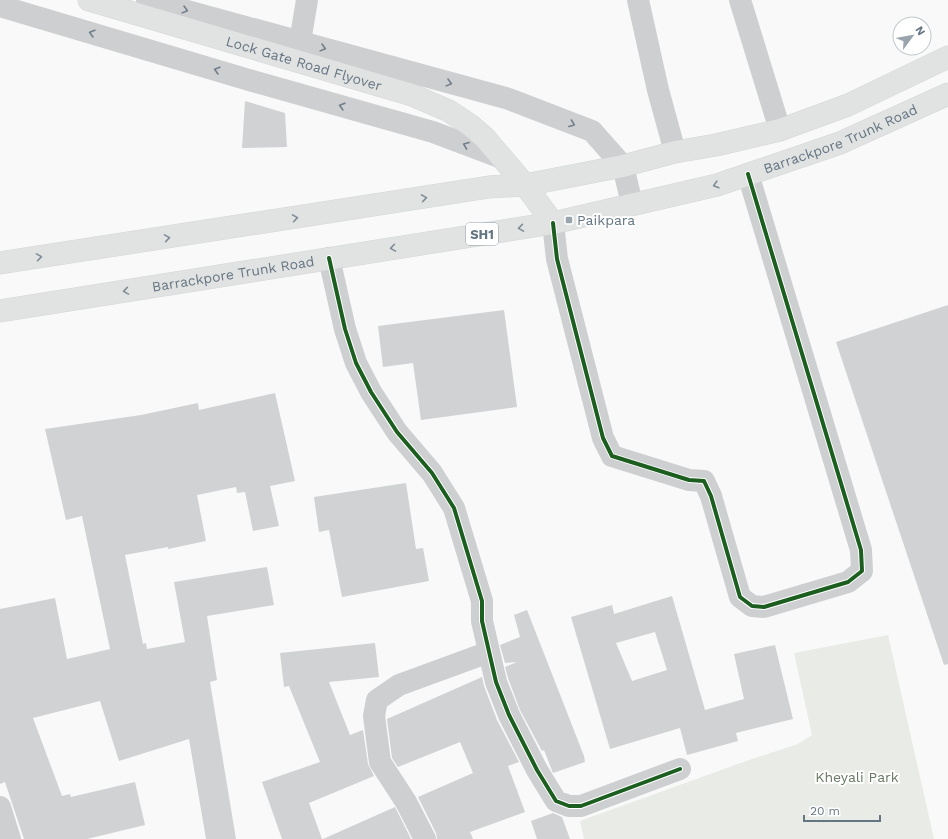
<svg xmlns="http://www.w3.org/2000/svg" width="948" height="839" viewBox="0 0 948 839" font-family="'Work Sans',sans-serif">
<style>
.green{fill:#e8ebe6}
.building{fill:#d0d2d3;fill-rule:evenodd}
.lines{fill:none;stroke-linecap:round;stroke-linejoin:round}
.primary-casing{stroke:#d5d6d7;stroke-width:23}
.minor{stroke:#cecfd0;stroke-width:22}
.tertiary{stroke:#cecfd0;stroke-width:22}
.primary{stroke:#e1e2e2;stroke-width:22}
.cycleway-casing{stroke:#fff;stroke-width:6}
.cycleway{stroke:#1b5e20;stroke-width:4}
.oneway{stroke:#707f8b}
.oneway2{stroke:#7e8c96}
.poi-dot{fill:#99a4ac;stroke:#fff;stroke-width:1.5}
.labels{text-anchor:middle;stroke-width:4;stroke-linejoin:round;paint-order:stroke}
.shield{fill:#fff;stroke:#939fa8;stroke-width:1}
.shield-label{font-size:13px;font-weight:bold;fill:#657683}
.street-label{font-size:14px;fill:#657683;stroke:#fff}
.poi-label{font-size:14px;fill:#657683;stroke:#fff;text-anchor:start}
.park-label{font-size:14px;fill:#687a64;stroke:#fff}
</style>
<rect width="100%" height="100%" fill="#f9f9f9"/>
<path class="green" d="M888 635 934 839H584L580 821 749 760 798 744 812 735 794 653Z"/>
<path class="building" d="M245 101 285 113 287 147 242 148Z
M948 305V664L944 665 836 342Z
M504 310 517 407 421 420 413 363 383 367 378 326Z
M275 393 295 481 270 486 279 526 253 531 245 492 237 493 236 487 197 495 206 541 168 549V547L125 555 143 644 146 643 147 649 185 642 174 582 267 567 274 605 207 616 217 680 210 682 236 839H206L189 739 119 761 100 701 33 718 62 796 70 794 71 797 135 782 145 825 87 839H24L5 782 0 784V609L55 598 67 659 110 649 82 516 66 520 45 429 141 415 198 403 199 410Z
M406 483 416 549 423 548 429 581 342 597 329 530 319 532 314 497Z
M672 596 705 710 744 699 734 654 775 645 793 719 736 733 738 741 687 755 680 728 610 749 571 617 612 605 614 614ZM655 632 667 670 632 681 616 643Z
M527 610 584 756 585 762 553 773 544 750 542 751 520 710 508 678 505 667 517 662 505 663 500 645 520 637 514 615Z
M375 643 379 677 329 682 350 735 363 730 368 764 374 776 309 803 322 839H282L262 782 320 762 289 686 284 687 280 653Z
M482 677 484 686 497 720 519 762 508 766 525 812 470 832 473 839H437L436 833 418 797 473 773 460 742 398 767 392 758 387 719Z
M395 807 411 839H323Z
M553 813 562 817 570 839H537L531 821Z"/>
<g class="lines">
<defs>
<g id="primary">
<path id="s1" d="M89 0 412 95 449 111 470 125 485 138 525 185 553 223"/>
<path d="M0 263 489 187 525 185 623 166 675 152 716 145 780 130 848 105 948 57"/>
<path id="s2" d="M0 311 553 223 717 185 840 143 948 94"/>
</g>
</defs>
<use href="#primary" class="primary-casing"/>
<path class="minor" d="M638 0 658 90 675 152
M740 0 780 130
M300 42 307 0
M553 223 557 259 603 438 612 456 689 480 704 481 711 496 740 597 752 606 764 607 848 582 862 571 861 550 748 174
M329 258 345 329 356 363 371 392 397 432 432 473 454 508 482 601V621L496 682 509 715 537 770 556 801 569 806H581L680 769
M0 807 10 839
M425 839 406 802 380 762 374 716 377 700 399 685 489 652"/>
<path class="tertiary" d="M147 0 509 99 592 131 623 166 632 204
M0 6 249 80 433 132 502 158"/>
<use href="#primary" class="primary"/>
<defs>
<path id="cycleway" d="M553 223 557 259 603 438 612 456 689 480 704 481 711 496 740 597 752 606 764 607 848 582 862 571 861 550 748 174
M329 258 345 329 356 363 371 392 397 432 432 473 454 508 482 601V621L496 682 509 715 537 770 556 801 569 806H581L680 769"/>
</defs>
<use href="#cycleway" class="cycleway-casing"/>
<use href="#cycleway" class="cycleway"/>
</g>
<defs><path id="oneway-chevron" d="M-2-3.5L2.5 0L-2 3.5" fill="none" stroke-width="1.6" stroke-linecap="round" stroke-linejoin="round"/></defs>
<g class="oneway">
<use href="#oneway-chevron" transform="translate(185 10) rotate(15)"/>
<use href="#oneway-chevron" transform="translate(92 33) rotate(-164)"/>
<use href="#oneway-chevron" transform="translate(323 48) rotate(15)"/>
<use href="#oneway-chevron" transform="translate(217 70) rotate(-164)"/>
<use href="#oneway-chevron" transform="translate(449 83) rotate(15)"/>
<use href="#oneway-chevron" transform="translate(342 106) rotate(-164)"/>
<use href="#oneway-chevron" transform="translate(572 124) rotate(21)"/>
<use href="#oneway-chevron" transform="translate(466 145) rotate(-159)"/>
</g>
<g class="oneway2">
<use href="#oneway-chevron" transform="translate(716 185) rotate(164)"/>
<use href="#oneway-chevron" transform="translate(424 198) rotate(-9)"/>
<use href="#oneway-chevron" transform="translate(295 218) rotate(-9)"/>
<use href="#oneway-chevron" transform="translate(521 228) rotate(171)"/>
<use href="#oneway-chevron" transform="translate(167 238) rotate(-9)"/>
<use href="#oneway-chevron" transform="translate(393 248) rotate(171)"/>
<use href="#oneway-chevron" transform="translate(39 257) rotate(-9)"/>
<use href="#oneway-chevron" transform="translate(126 291) rotate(171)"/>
</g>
<rect class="poi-dot" x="565" y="216" width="8" height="8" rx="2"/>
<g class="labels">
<rect class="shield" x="466" y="223" width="32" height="22" rx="3"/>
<g class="shield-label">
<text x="482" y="239">SH1</text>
</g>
<g class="street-label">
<text dy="5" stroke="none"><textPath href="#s1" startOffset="224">Lock Gate Road Flyover</textPath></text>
<text dy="5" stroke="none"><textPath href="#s2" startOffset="860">Barrackpore Trunk Road</textPath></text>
<text dy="5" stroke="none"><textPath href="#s2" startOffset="236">Barrackpore Trunk Road</textPath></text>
</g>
<g class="poi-label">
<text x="577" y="225">Paikpara</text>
</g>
<g class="park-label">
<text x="857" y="782">Kheyali Park</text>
</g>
</g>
<g transform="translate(912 36) rotate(58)"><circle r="19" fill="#ffffff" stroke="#c1c8cd"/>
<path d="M0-3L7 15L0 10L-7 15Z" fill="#99a4ac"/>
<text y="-6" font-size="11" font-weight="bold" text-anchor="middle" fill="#657683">N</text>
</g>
<path d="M804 815v6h76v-6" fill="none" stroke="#657683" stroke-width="2"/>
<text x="810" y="815" font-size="12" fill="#657683" stroke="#ffffff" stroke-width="3" paint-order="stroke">20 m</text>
</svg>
